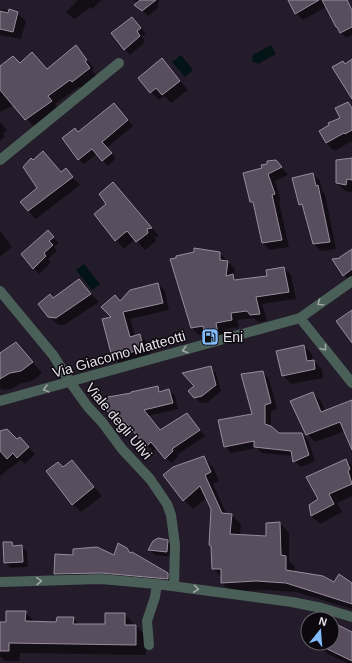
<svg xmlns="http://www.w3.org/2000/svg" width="352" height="663" viewBox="0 0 352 663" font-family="Helvetica,sans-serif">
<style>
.water{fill:#031416}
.shadow{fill:#0007}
.building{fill:#584e5d;stroke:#988d9d}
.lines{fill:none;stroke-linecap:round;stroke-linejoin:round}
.minor{stroke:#4a5f57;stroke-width:10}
.oneway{stroke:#a0a6a8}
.labels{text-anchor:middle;stroke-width:3;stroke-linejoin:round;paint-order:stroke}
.poi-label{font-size:14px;fill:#e6e1eb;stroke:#0b080e;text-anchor:start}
.street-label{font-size:14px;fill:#e6e1eb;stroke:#0b080e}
</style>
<rect width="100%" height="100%" fill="#241c2a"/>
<path class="water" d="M271 45 276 54 258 64 257 63 253 62 252 60 253 55Z
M181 55 193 70 185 77 172 62Z
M84 264 100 284 92 290 76 270Z"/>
<path class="shadow" d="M78 0H102L92 9 91 7 74 19 66 12Z
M134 0H159L157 9 148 16 135 5 138 3Z
M289 0H331L333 3 303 20 296 13Z
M348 3 352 8V35L346 38 336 27Z
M0 9 17 13 26 21 21 39 0 35Z
M132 18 146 34 142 37 145 42 130 55 125 49Z
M75 46 94 68 92 70 97 76 81 89 79 87 55 104 59 109 34 127 14 105 0 112V67L20 64 48 70Z
M162 59 188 90 171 103 164 96 159 100 151 92Z
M114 104 133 126 106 148 116 158 108 166 97 154 84 164 79 159 75 129 79 133Z
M352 113V141L334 151 326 143 331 125 330 124 340 118Z
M0 122 7 130 3 134 5 137 0 141Z
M352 159V192L345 191 337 183Z
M51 160 62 172 65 170 80 185 36 219 28 211 38 189 33 161Z
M276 161 288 175 275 181 281 201 279 202 289 247 270 250 263 243 255 207 251 202 268 164Z
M313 174 320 181 322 191 325 194 336 249 321 251 314 244 304 209 300 204Z
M113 184 159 236 155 237 156 241 145 250 135 239 124 249 116 240 95 214 107 204Z
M0 231 12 247 0 257Z
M53 237 59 243 54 247 57 251 48 259 51 262 39 274 22 254Z
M195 250 220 253 235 269 234 277 237 281 268 276 284 268 291 275 296 299 262 304 267 321 258 322 254 318 237 320 239 327 223 330 225 341 214 344 206 337V334L199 335 192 328Z
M352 251V279L349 281 344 275 341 259Z
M78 280 99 302 64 325H58L49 316 54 299Z
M158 284 165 291 169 310 130 319 135 336 140 335 147 342 148 346 116 354V356L149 348 151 356 120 364 113 356V318L120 302Z
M16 343 42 373 32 381 21 383 12 389 3 390 0 388V355Z
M304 346 312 354 313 360 322 369 323 378 291 384 283 375Z
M211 368 216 373 221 391 208 402 201 403 195 398Z
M263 372 269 379 277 409 271 411V427L278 434H301L308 440 315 461 301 467 294 461 293 456 262 453 257 448 231 453 225 446 253 414Z
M158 388 162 392 169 390 175 396 178 409 148 416 161 431 187 414 205 436 177 455 178 457 171 463 157 448 153 451 131 428 127 432 122 426Z
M313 393 321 401 325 411 352 401V444L345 431 315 442 307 434Z
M0 432 26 445 35 454 25 464 21 460 0 476Z
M204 458 213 467 219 481 213 484 227 515H232L241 524 240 536 267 537 280 523 289 533V561L295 566V572L334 584H352V609L296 592 266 590 231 592 222 583V578L213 569 212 509 206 498 193 509 184 500 164 475Z
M346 460 352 466V496L337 503 342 512 320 524 311 516 310 505 319 500Z
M72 461 102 496 81 512 73 504 63 468Z
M167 541 173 546 172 557 155 555 149 550Z
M12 543 16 547 22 546 27 552 28 567 11 568 5 563Z
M126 549 131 554 167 574 178 585 113 583 66 584 55 574 115 556Z
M25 612 35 622 57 623 73 618 79 625H106L124 614 146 636V655L20 653 19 661H5L0 656V623H6Z
M332 623 352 633V663H347L328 654 318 644 332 643Z"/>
<path class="building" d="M140 0H156L142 11 134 5Z
M288 0H319L295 14Z
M322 0H347L352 10V27L340 33 337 27H336Z
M9 9 18 12 13 32 0 29V11L8 13Z
M132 17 141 28 137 31 140 36 124 50 111 33Z
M76 45 87 60 85 61 90 68 72 82 70 80 48 96 52 101 25 120 0 90V66L13 56 20 63 32 52 47 69Z
M162 58 180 81 162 95 156 88 150 93 138 78Z
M352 59V99L332 67 343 61 345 64Z
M348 102 352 108V130L345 134 344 133 326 143 319 131 329 125 328 123 340 118 335 108Z
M114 103 128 120 102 142 112 153 102 161 92 149 78 160 62 138 75 128 78 132Z
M43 151 61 172 66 168 73 177 28 211 20 202 37 188 23 167 31 158 33 160Z
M352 158V180L347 179 346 185 336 183V160Z
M276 160 282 167 268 174 275 194 272 195 282 240 262 243 253 202H250L243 173 262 168 261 165 267 164V161Z
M313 173 316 186 318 185 330 242 313 244 302 204 299 205 292 178Z
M113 182 152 228 147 229 148 233 136 242 127 231 115 241 94 214 106 204 99 194Z
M48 230 54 237 49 241 53 245 44 253 46 256 33 269 21 254Z
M194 248 220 252V260L228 261 226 276 233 274 234 280 267 276 266 270 284 267 289 292 256 297 260 314 250 315 247 311 231 313 232 320 216 323 218 334 205 337 203 326 191 328 170 259 176 258V256L194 252Z
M352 249V269L343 276 332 259 340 258V257Z
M79 279 91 294 56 318 48 317 38 304 50 294 53 298Z
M158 283 163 303 123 312 130 337 140 334 144 349 112 357 102 319 111 317 101 307 115 295 120 301 130 290Z
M352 310V343L336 321Z
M16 342 33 362 21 371 10 373 0 379V353Z
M304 345 307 361 314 360 315 369 282 376 276 351Z
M211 366 216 385 202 396 194 398 188 391 194 386 182 373Z
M263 371 271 403 265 405V424L271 426 279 433H302L309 455 293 462 291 451 254 447V441L224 447 218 420 252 414 241 374Z
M158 386 159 392 169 389 173 403 144 410 160 430 187 413 200 430 172 449 173 451 165 459 151 442 146 447 129 426 125 423 121 427 102 405 108 397 131 393V392Z
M313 392 321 412 352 400V450L340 422 306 435 290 401Z
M7 429 17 439 20 437 29 447 17 458 13 453 7 459 0 451V431Z
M204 456 211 472 205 475 222 513 232 514 230 534 266 536V523L280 522 281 555 286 556V570L323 576 334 582 339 574 352 583V604L286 583 256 581 221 583V569H212L211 546 209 545 211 509 200 486 183 501 163 475 173 467Z
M346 459 350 469 348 471 352 484 329 494 334 504 311 516 309 505 318 499 306 477Z
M72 460 94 487 72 505 46 471 58 462 63 467Z
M158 538 168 540 167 552 148 550 153 541Z
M3 542H12L13 546 22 545 23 562 4 563Z
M118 543 127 548 130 553 132 552 168 573V579L101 573 54 574 55 554 73 555V549L97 547 114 555Z
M6 611H26L25 621 56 622 57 617H74L73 624H105V613H125V625H136V645L9 643V651H0V622H6Z
M332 622 352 632V661L315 643H332Z"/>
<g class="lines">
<path class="minor" d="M0 160 119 63
M0 291 53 355 70 382 88 407 102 422 122 449 150 479 167 504 171 515 175 545 174 586
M300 318 352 383
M0 401 300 318 352 281
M0 582 101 579 157 584 292 602 322 608 352 617
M149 645 147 621 155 597 157 584"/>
</g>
<defs><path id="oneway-chevron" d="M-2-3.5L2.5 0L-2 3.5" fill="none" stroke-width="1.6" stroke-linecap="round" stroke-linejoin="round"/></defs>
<g class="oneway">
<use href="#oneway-chevron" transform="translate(320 303) rotate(145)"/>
<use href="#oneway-chevron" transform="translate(324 348) rotate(52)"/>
<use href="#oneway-chevron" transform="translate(185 350) rotate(164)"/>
<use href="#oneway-chevron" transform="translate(46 389) rotate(165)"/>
<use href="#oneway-chevron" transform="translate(39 581) rotate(-2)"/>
<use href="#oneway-chevron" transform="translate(196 589) rotate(8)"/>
</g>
<defs>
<symbol id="fuel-square" viewBox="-11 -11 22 22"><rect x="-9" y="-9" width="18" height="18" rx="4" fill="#83bcfb" stroke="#0b080e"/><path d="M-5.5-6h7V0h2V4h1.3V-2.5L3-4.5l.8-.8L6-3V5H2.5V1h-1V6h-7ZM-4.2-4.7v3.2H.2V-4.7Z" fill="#111"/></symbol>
</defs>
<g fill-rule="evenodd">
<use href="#fuel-square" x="200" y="327" width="20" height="20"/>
</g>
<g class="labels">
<g class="poi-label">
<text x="223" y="342">Eni</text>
</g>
<g class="street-label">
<text transform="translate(119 354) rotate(-16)" y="5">Via Giacomo Matteotti</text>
<text transform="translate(119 421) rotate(50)" y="5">Viale degli Ulivi</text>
</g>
</g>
<g transform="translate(320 631) rotate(17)"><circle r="19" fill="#0b080e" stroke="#635f66"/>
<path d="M0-3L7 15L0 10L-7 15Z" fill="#83bcfb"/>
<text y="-6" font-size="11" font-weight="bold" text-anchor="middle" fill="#e6e1eb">N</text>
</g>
</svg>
